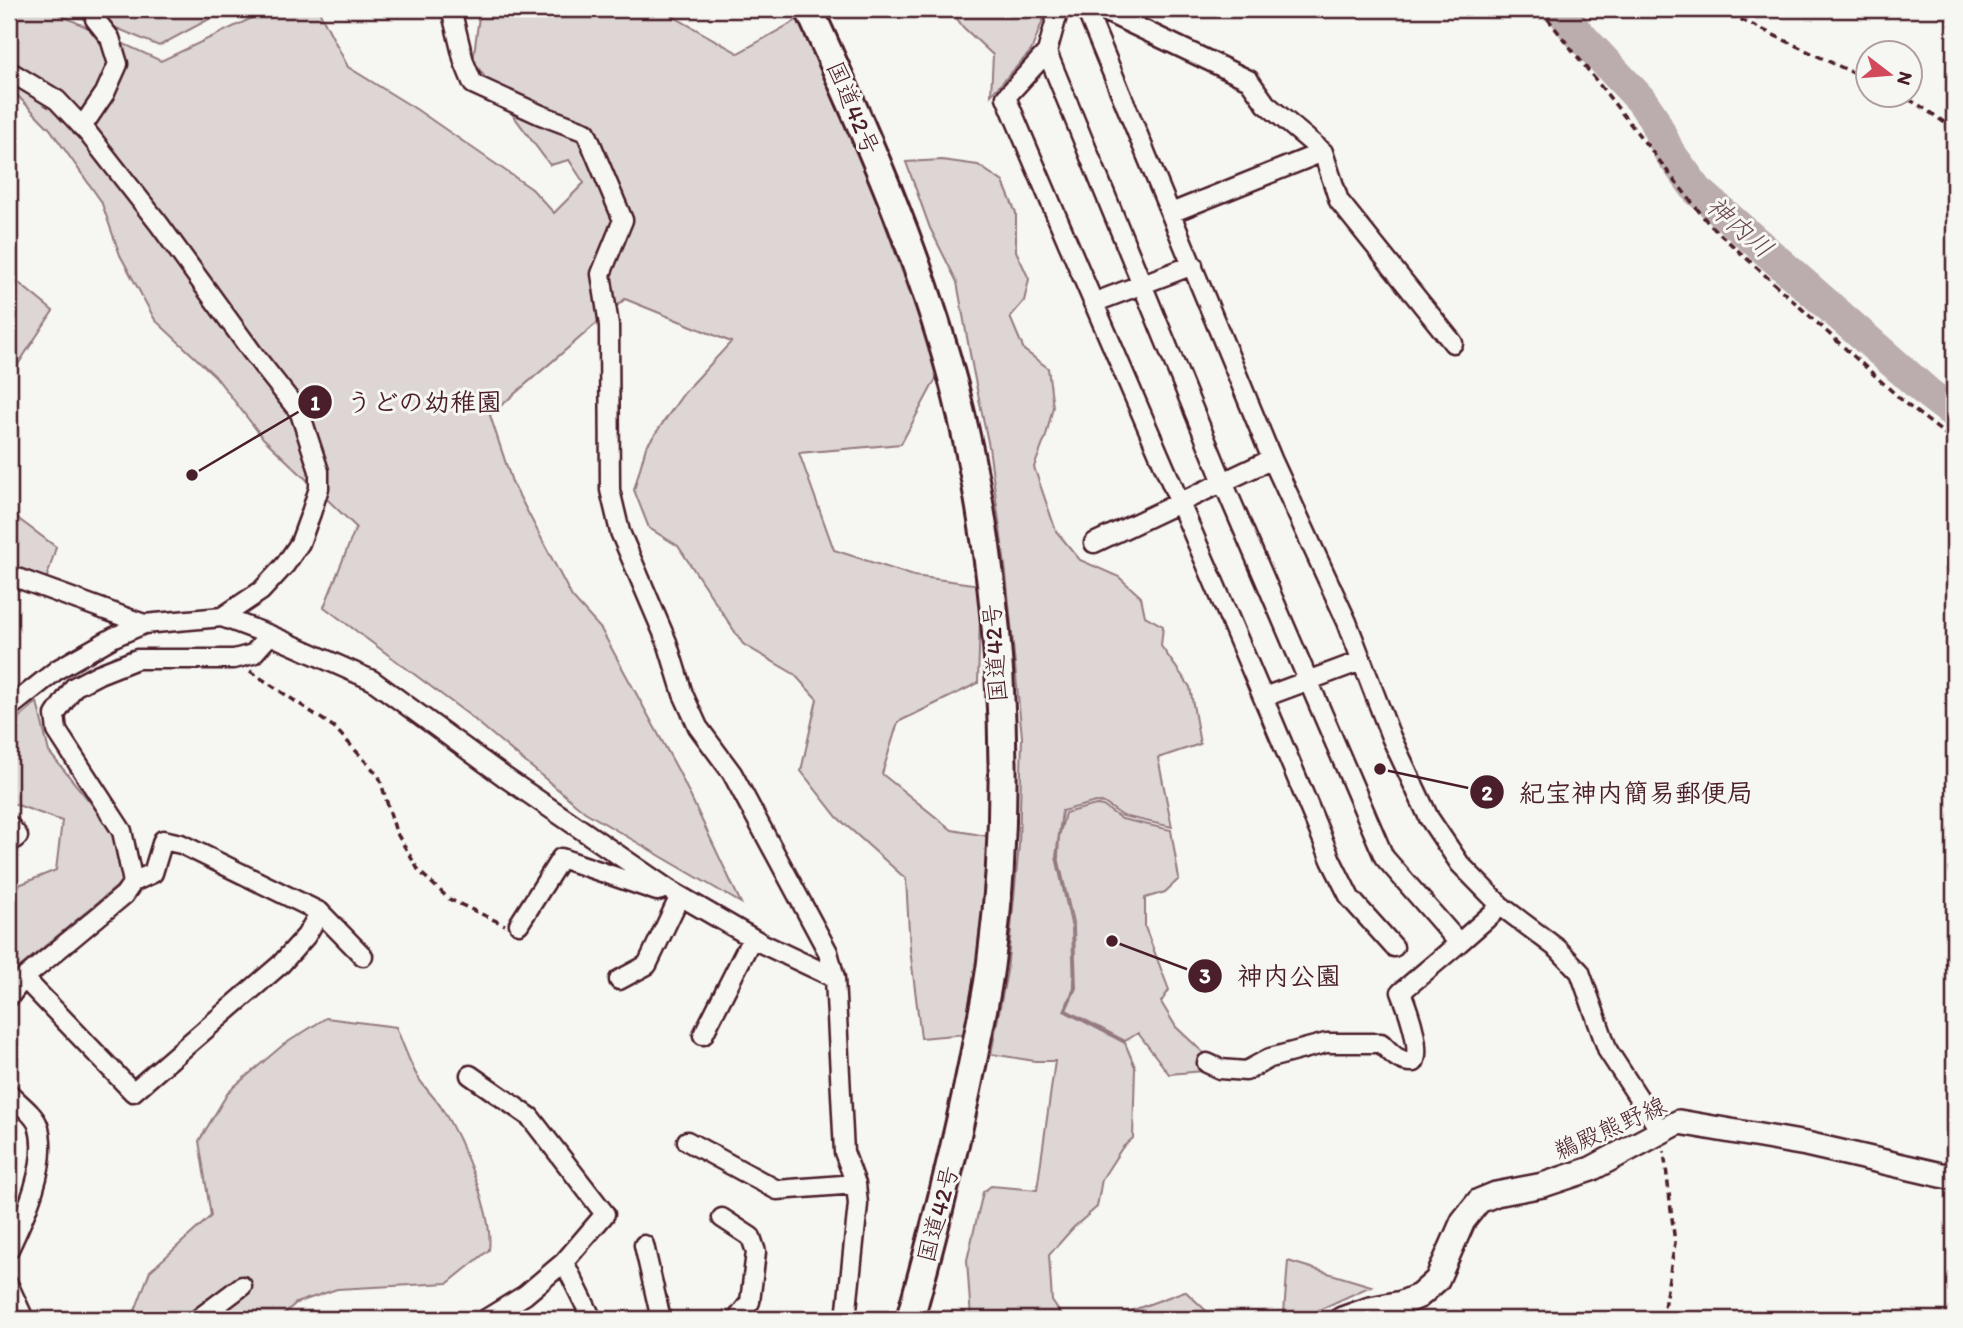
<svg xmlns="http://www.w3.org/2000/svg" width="1963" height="1328" viewBox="0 0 1963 1328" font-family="Itim,'Klee One',sans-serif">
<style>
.green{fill:#ddd6d5;stroke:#947a80;stroke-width:2}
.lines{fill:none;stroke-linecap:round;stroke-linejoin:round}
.river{stroke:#bbadae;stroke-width:32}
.minor-casing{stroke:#4a1f2b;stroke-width:23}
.major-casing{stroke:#4a1f2b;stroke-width:28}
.highway-casing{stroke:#4a1f2b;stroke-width:32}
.path{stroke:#4a1f2b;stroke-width:3.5;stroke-dasharray:7 5;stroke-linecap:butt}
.minor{stroke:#f6f6f2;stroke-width:18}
.major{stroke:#f6f6f2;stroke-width:23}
.highway{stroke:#f6f6f2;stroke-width:26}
.labels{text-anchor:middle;stroke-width:6;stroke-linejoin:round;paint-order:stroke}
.street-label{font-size:24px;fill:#4a1f2b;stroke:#f6f6f2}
.water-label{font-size:26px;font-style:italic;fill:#6c4a52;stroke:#f6f6f2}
.leader{fill:none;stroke:#4a1f2b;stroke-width:2.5}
.callout-dot{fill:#4a1f2b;stroke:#f6f6f2;stroke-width:2.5}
.mark-label{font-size:21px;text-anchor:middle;font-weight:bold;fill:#fff}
.callout-label{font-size:26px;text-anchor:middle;font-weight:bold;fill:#4a1f2b;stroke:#f6f6f2;stroke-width:6;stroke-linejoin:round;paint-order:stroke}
</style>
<rect width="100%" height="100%" fill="#f6f6f2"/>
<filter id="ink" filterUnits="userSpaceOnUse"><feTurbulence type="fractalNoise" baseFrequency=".0143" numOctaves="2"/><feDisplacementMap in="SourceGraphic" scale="14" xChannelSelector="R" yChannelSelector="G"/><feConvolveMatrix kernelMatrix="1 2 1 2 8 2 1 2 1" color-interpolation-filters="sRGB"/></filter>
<g filter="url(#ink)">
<path class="green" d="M9 9H47L161 61 271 9H318L348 67 416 109 532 189 554 213 584 183 569 160 550 165 473 61 480 9H660L738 53 799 19 860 155 939 373 901 444 799 453 834 550 914 576 981 585 978 683 898 722 882 774 952 830 993 837 983 923 965 1034 921 1038 910 949 906 879 837 817 801 771 817 699 794 674 743 644 678 546 649 528 634 490 646 447 684 393 731 342 625 299 490 415 512 482 572 597 601 629 679 772 741 903 585 812 469 715 324 607 356 527 263 438 215 376 155 320 120 255 101 201 50 129 9 87Z
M71 9H228L159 46Z
M950 9H1047L1031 51 991 95 993 55 963 27Z
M942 160 978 165 1003 182 1016 213V251L1029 279 1024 301 1010 317 1024 350 1048 368 1053 407 1046 436 1034 467 1056 531 1080 560 1119 577 1141 597 1145 616 1163 626 1161 646 1190 687 1200 744 1158 758 1172 827 1123 816 1104 803 1096 802 1062 811 1056 857 1072 928 1074 988 1064 1011 1125 1043 1135 1067 1133 1138 1122 1148 1102 1179 1097 1207 1073 1228 1049 1255 1052 1301 1064 1319H971L967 1260 983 1192 991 1186 1037 1190 1055 1061H1035L991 1054 1007 971 1019 845 1022 737 1006 573 989 447 973 370 957 282 930 228 906 162Z
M9 275 53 311 13 372 9 387Z
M9 506 20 520 56 547 44 587 9 575Z
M37 702 49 752 100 814 126 860 121 883 9 976V889L56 870 62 821 9 802V726Z
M1096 805 1103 806 1122 819 1171 830 1179 879 1165 892 1145 898V927L1169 990 1161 1002 1176 1027 1209 1058 1204 1071 1169 1074 1138 1033 1125 1041 1066 1010 1076 988 1074 927 1058 857 1059 837 1065 813Z
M326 1018 396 1027C402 1042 408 1058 415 1072 421 1085 433 1095 441 1107 461 1139 494 1213 489 1250L448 1283 337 1289 296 1303 278 1319H126L133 1316 150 1271 211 1216 199 1141 229 1091 283 1045Z
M1288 1261 1371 1286 1312 1313 1314 1319H1224L1284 1313Z
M1185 1291 1215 1319H1109Z"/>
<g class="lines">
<path class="river" d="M1561 9 1575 30 1641 100 1652 116 1669 152 1697 190 1929 394 1954 413"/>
<defs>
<path id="minor" d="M451 9 464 62 473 84 541 115 586 132 623 220 601 274 609 325 610 490 620 532 667 642 683 694 698 727 732 773 828 952 835 978 844 1152 856 1184 858 1204 846 1319
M1059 9 1047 52 1223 482 1384 857 1459 943 1501 906
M1086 9 1272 459 1347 622 1391 737 1429 818 1460 864 1501 906 1558 949 1580 972 1608 1051 1661 1132
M1100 9 1249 80 1266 104 1323 152 1339 201 1453 343
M1047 52 1006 97C1113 352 1226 604 1331 860L1350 898 1394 947
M9 71 57 100 87 132 159 224 252 352 300 413 319 471V488L311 513 300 543 285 565 261 591 222 617
M82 127 105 93 118 64 110 38 95 19 94 9
M1171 213 1323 152
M1093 303 1193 265
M1094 543 1272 459
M9 575 144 624
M1264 697 1361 661
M9 708 58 669 114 637 144 624 222 617 270 635 372 680 506 778 668 889 763 944 835 978
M9 825 18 836 9 844
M133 882 153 873 163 840 181 844 320 912 363 956
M519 924 561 858 657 891 661 890
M24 978 133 1092 281 964 306 936 320 912
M619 980 647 965 680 896
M9 997 24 978 124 895 133 882 122 831 57 731 55 715 74 687 99 674 137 659H234L253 654 270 635
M703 1035 752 938
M1207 1063 1220 1069 1246 1071 1270 1058 1326 1043H1381C1391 1053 1399 1063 1414 1062 1422 1047 1407 1007 1401 992L1459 943
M470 1075 530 1117 605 1214 564 1262 525 1295 486 1319
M9 1093C17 1102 34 1114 38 1125 50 1162 25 1216 9 1249
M687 1141 777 1190 856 1184
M722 1218 751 1237 756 1252 750 1302 737 1319
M644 1245 661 1319
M564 1262 592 1319
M9 1286 24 1319
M198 1319 242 1286"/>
<path id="major" d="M1342 1319 1370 1309 1402 1303 1419 1296 1437 1280 1463 1221 1479 1201 1496 1194 1543 1185 1591 1169 1679 1122 1806 1144 1954 1178"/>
<path id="highway" d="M809 9C865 132 921 257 955 389 1001 570 1015 777 991 962 988 986 983 1011 978 1035 960 1131 936 1225 910 1319"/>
</defs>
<use href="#minor" class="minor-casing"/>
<use href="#major" class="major-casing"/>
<use href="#highway" class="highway-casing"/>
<path class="path" d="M1540 9 1709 224 1906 404 1954 441
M1719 9 1868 80
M1898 94 1919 105 1954 129
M250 671 334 727 379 776 396 832 419 871 449 899 505 925
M1662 1319 1675 1243 1664 1151"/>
<use href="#minor" class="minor"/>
<use href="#major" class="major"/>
<use href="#highway" class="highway"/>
</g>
</g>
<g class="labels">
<g class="street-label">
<text transform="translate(853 108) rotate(67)" y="8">国道42号</text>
<text transform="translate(995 653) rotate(-94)" y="8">国道42号</text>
<text transform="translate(1610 1128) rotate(-24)" y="8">鵜殿熊野線</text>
<text transform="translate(938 1214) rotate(-75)" y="8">国道42号</text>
</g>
<g class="water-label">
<text transform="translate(1740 227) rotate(41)" y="9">神内川</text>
</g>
</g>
<path class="leader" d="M192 475L315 402M1380 769L1487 792M1112 941L1205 976"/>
<g class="callout-dot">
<circle cx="192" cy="475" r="7"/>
<circle cx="1380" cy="769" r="7"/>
<circle cx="1112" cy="941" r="7"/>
<circle cx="315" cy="402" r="18"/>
<circle cx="1487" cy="792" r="18"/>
<circle cx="1205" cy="976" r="18"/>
</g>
<g class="mark-label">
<text x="315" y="410">1</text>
<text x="1487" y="800">2</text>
<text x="1205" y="983">3</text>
</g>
<g class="callout-label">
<text x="424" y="411">うどの幼稚園</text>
<text x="1636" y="802">紀宝神内簡易郵便局</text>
<text x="1289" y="985">神内公園</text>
</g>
<rect width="1963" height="1328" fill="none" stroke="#f6f6f2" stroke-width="35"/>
<rect x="18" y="18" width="1928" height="1293" fill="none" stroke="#4a1f2b" stroke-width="2.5" filter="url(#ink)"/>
<g transform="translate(1889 74) rotate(106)"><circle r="33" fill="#f6f6f2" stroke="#b1a0a2" stroke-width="2"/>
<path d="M0-5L12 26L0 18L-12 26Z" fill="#d1495b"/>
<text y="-10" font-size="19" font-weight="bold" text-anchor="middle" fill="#4a1f2b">N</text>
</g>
</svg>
